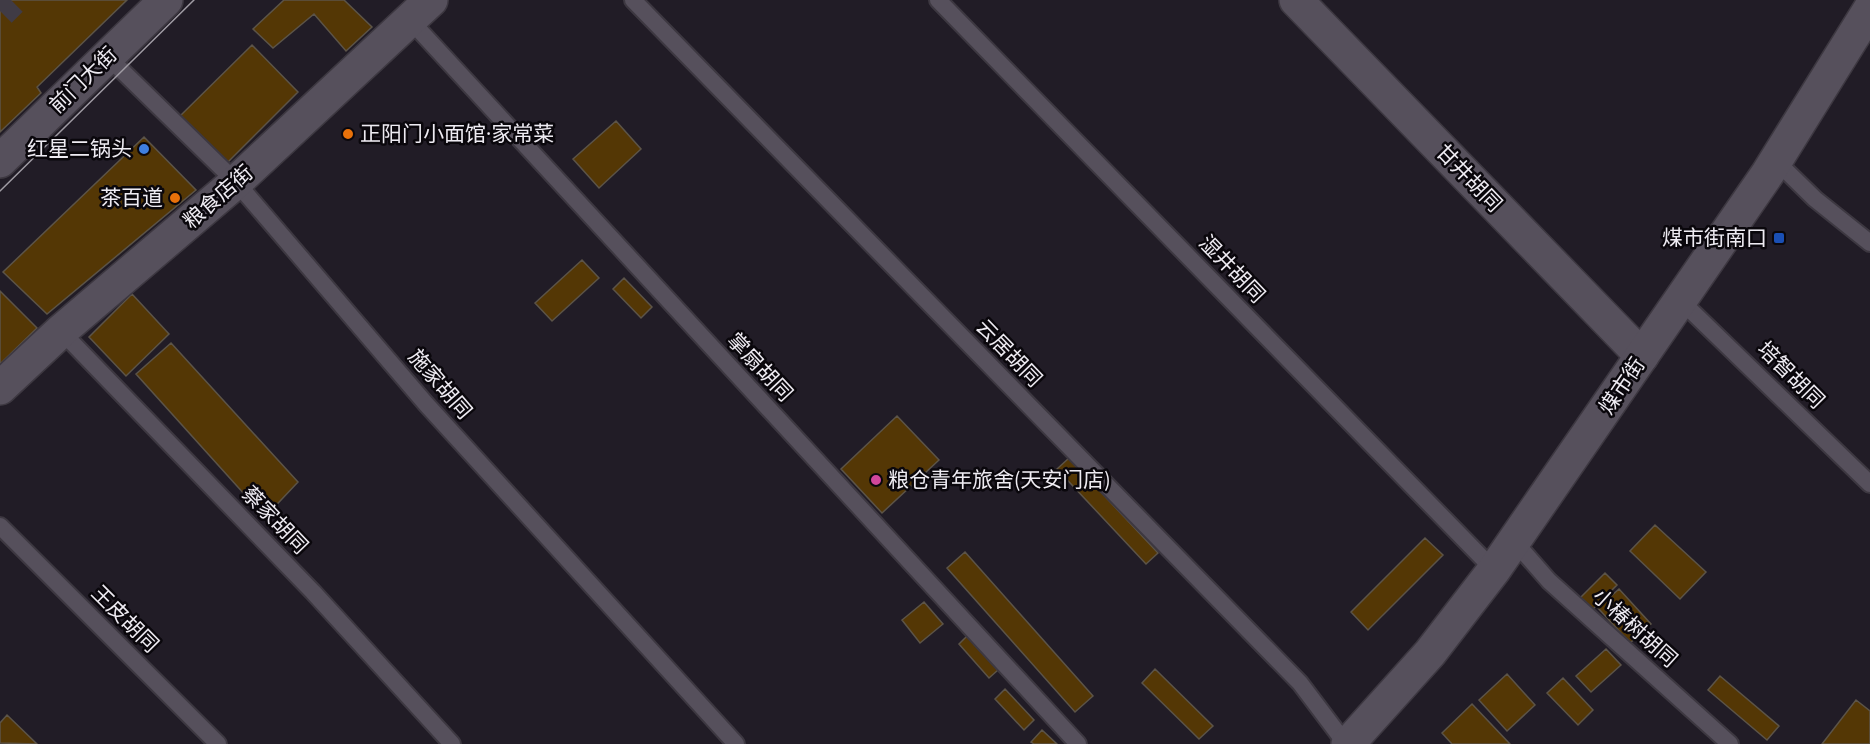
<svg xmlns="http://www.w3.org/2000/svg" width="1870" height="744" viewBox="0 0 1870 744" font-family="'Source Sans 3','Noto Sans SC',sans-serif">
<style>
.building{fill:#543705;stroke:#5c5448;stroke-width:1.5}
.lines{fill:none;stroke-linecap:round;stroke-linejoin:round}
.street-tunnel{stroke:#403b45;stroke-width:33;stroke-dasharray:33 16;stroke-linecap:butt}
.lane-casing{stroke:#3d3841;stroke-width:20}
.street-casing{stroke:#3d3841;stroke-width:36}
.secondary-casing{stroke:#3d3841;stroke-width:36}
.lane{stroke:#56505c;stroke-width:16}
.street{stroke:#56505c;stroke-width:33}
.secondary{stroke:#56505c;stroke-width:33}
.tram{stroke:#a09ca4;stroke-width:1.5}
.food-dot{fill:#e8710a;stroke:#0a070c;stroke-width:2}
.shop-dot{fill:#3f7fe0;stroke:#0a070c;stroke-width:2}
.transit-dot{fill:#1a4fb4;stroke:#0a070c;stroke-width:2}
.hotel-dot{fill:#d1479c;stroke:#0a070c;stroke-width:2}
.labels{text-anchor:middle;stroke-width:5;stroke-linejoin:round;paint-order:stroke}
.street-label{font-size:21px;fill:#eeebf2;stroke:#0a070c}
.poi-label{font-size:21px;fill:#eeebf2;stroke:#0a070c;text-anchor:end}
</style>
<rect width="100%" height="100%" fill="#211c26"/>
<path class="building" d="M0 0H127L37 87 41 93 0 132Z
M284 0H344L372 27 346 51 314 14 273 48 253 29Z
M252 45 298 92 225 165 178 118Z
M616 121 641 149 599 188 573 159Z
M144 137 196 190 47 314 3 272Z
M582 260 599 278 552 321 535 303Z
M624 278 652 307 641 318 613 289Z
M0 291 37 328 0 364Z
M132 294 169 334 126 376 89 337Z
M171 343 298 482 265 517 136 374Z
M897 416 939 460 882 513 841 469Z
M1069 458 1158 553 1146 564 1057 469Z
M1655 525 1706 572 1680 599 1630 551Z
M1425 538 1443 555 1368 630 1351 612Z
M965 552 1093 696 1075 712 947 568Z
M1605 573 1617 585 1591 611 1579 599Z
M1619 589 1651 624 1630 643 1598 608Z
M924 602 943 624 920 643 902 620Z
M967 636 998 670 989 678 959 644Z
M1606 649 1621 665 1591 692 1576 676Z
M1155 669 1213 726 1199 739 1142 683Z
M1507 674 1535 705 1507 731 1479 700Z
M1720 676 1779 726 1767 740 1708 690Z
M1563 678 1593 710 1578 725 1547 693Z
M1005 689 1034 720 1024 730 995 699Z
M1856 700 1870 711V744H1822Z
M1472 704 1510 744H1452L1442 733Z
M7 715 37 744 0 743V723Z
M1042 730 1057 744H1034L1031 742Z"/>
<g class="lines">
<path class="street-tunnel" d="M0 11 11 0"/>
<defs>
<path id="lane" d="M633 0 1300 683 1346 744
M938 0 1494 570
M410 20 1078 744
M108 57 236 182 426 404 736 744
M1774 159 1815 199 1870 243
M1679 299 1870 484
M61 331 313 592 452 744
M0 526 218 744
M1514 541 1549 581 1730 744"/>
<path id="street" d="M1296 0 1642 356
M0 161 166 0
M0 388 61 331 236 182 431 0"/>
<path id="secondary" d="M1348 744 1430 653 1494 570 1768 173 1870 9"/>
</defs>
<use href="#lane" class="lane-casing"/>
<use href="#street" class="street-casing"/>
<use href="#secondary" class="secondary-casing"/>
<use href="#lane" class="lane"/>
<use href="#street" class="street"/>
<use href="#secondary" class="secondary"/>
<path class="tram" d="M0 191 194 0"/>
</g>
<g class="food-dot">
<circle cx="348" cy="134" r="6"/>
<circle cx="175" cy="198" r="6"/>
</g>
<circle class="shop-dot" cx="144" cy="149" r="6"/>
<rect class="transit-dot" x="1773" y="232" width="12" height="12" rx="3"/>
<circle class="hotel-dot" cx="876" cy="480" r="6"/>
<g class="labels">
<g class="street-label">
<text transform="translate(83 80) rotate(-44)" y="7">前门大街</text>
<text transform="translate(1469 178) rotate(46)" y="7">甘井胡同</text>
<text transform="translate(218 197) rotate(-41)" y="7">粮食店街</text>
<text transform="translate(1232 269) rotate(46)" y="7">湿井胡同</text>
<text transform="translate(1009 353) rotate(46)" y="7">云居胡同</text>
<text transform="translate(760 367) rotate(47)" y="7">掌扇胡同</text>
<text transform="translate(1791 375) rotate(45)" y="7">培智胡同</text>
<text transform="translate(440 384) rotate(49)" y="7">施家胡同</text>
<text transform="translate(1622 386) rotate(-56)" y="7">煤市街</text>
<text transform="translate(275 520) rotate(46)" y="7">蔡家胡同</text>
<text transform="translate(125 619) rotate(45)" y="7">王皮胡同</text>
<text transform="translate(1635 628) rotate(42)" y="7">小椿树胡同</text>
</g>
<g class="poi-label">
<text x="360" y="141" text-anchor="start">正阳门小面馆·家常菜</text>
<text x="132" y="156">红星二锅头</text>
<text x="163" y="205">茶百道</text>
<text x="1767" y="245">煤市街南口</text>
<text x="888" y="487" text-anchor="start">粮仓青年旅舍(天安门店)</text>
</g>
</g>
</svg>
